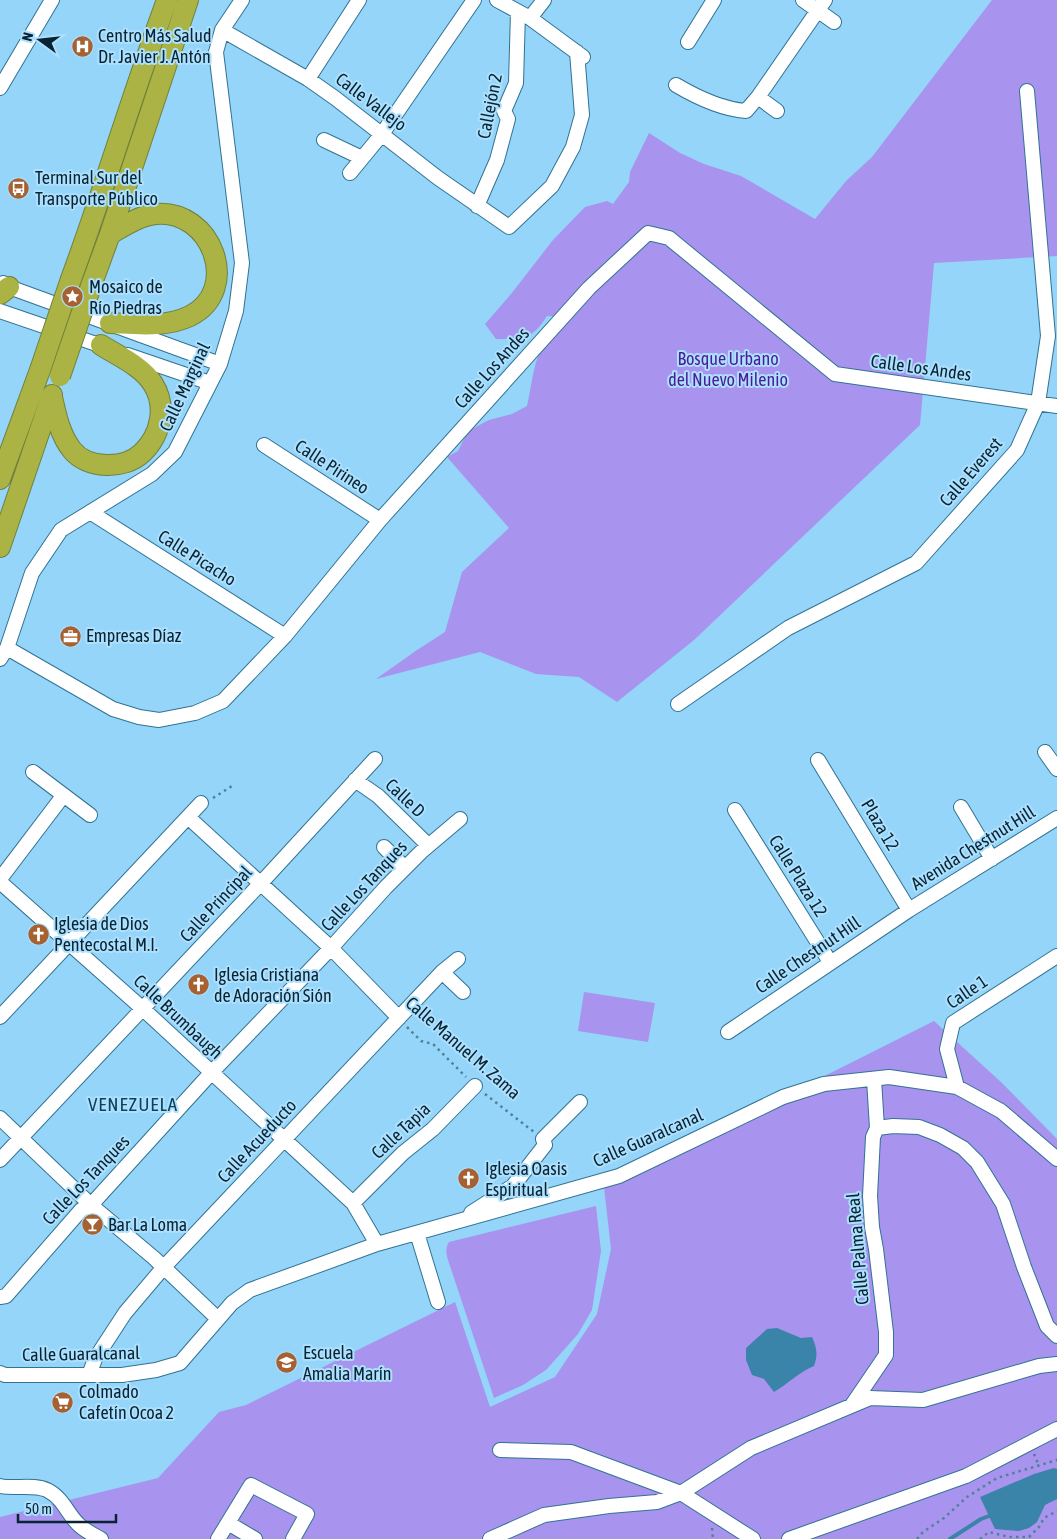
<svg xmlns="http://www.w3.org/2000/svg" width="1057" height="1539" viewBox="0 0 1057 1539" font-family="'Asap Condensed',sans-serif">
<style>
.green{fill:#a893ee}
.water{fill:#3a84a9}
.lines{fill:none;stroke-linecap:round;stroke-linejoin:round}
.stream{stroke:#3a84a9;stroke-width:4}
.minor-casing{stroke:#327393;stroke-width:16}
.highway-casing{stroke:#71813d;stroke-width:22}
.path{stroke:#518099;stroke-width:2.5;stroke-dasharray:2.5 4;stroke-linecap:butt}
.minor{stroke:#fff;stroke-width:14}
.highway{stroke:#aab343;stroke-width:20}
.highway-bridge-casing{stroke:#71813d;stroke-width:22;stroke-linecap:butt}
.highway-bridge{stroke:#aab343;stroke-width:20}
.labels{text-anchor:middle;stroke-width:4;stroke-linejoin:round;paint-order:stroke}
.poi-label{font-size:18px;fill:#082331;stroke:#ade0fe;text-anchor:start}
.street-label{font-size:18px;fill:#082331;stroke:#ade0fe}
.park-label{font-size:18px;fill:#4d1b98;stroke:#ade0fe}
.neighbourhood-label{font-size:19px;letter-spacing:1px;fill:#0d425a;stroke:#ade0fe}
</style>
<rect width="100%" height="100%" fill="#94d5f9"/>
<path class="green" d="M992 0H1057V256L934 263 920 425 694 640 617 702 579 677 536 674 480 652 376 679 417 650 445 632 462 572 509 528 447 457 458 451 468 431 489 420 512 414 527 406C531 390 534 357 544 345 548 340 555 336 559 332V317L547 316C531 341 524 338 496 339L485 324 511 294 553 240 585 207 607 201 613 204 629 182 630 172 649 133 680 153 704 164 741 176 815 219 846 181 872 157Z
M584 992 655 1003 648 1042 578 1031Z
M934 1021 1002 1083 1057 1139V1539H0V1517L158 1478 219 1412 246 1405 455 1302 490 1407 555 1377 597 1314 611 1249 604 1187Z
M596 1206 601 1251 592 1310 578 1334 546 1370 523 1385 494 1398 450 1266C447 1257 444 1250 449 1242Z"/>
<path class="water" d="M777 1328 801 1338 812 1337C817 1348 818 1355 814 1366 799 1372 788 1384 774 1392L764 1379 752 1375 746 1360V1348L767 1329Z
M1054 1468 1057 1469V1499L1045 1505 1037 1522 1029 1528 1019 1531 995 1529 980 1497 1034 1474Z"/>
<g class="lines">
<path class="stream" d="M950 1539 981 1519 989 1516"/>
<defs>
<path id="minor" d="M497 0 530 18 583 57
M803 0 834 22
M530 18 544 0
M222 30 308 79 335 98 438 178 509 227 552 186 573 147 582 115 577 52
M688 42 714 0
M308 79 359 0
M676 85C698 98 721 109 746 111L758 97 825 0
M0 88 52 0
M758 97 777 111
M324 140 362 158
M350 173 382 134 474 0
M477 206 497 160 508 119 504 111 516 83 518 12
M3 283 9 287 220 364
M0 311 108 348
M128 355 210 383
M264 445 380 520
M90 512 285 636
M7 648 113 709 139 717 159 720 195 713 223 701 285 636 380 520 589 288 648 233 669 238 835 374 1057 406
M0 659 7 648 32 573 61 530 152 474 175 452 220 364 236 311 242 263 216 52 222 30 242 0
M678 704 788 628 916 563 1017 450 1038 403 1048 336 1027 91
M1045 752 1057 769
M818 760 909 910
M33 772 90 815
M355 780 378 796 428 845
M961 807 992 859
M735 810 830 962
M188 817 331 948 399 1018
M384 847 404 867
M0 879 63 796
M0 882 143 1009 353 1203 377 1244
M442 972 463 992
M0 1017 201 803
M728 1032 909 910 1057 818
M957 1087 947 1049 953 1023 1057 956
M0 1118 91 1205 154 1258 218 1319
M877 1128 893 1126 919 1127 940 1135 963 1148 977 1162 1003 1204 1024 1267 1047 1326 1057 1336
M0 1160 261 883 375 759
M353 1203 403 1153 433 1129 475 1086
M471 1213 513 1186 545 1145 543 1139 580 1102
M417 1233 438 1302
M0 1297 6 1296 81 1210 91 1205 211 1073 331 948 386 887 421 852 460 819
M0 1373 5 1375H122L156 1370 180 1363 232 1303 250 1290 377 1244 619 1176 783 1097 824 1084 889 1077 957 1087 1001 1111 1057 1159
M89 1375 95 1359 125 1313 163 1268 442 972 458 959
M852 1405 886 1355V1332L876 1249 872 1227 870 1196 873 1137 877 1128 874 1079
M500 1450 571 1452 681 1493 751 1448 870 1398 923 1400 1039 1366 1057 1364
M0 1486C15 1489 34 1484 47 1490 63 1498 67 1513 78 1524 85 1531 94 1535 101 1539
M228 1523 255 1539
M218 1539 251 1485 307 1514 293 1539
M490 1539 544 1515 609 1506 657 1502 681 1493 753 1539
M789 1539 966 1476 1057 1429"/>
<path id="highway" d="M110 234C124 226 139 216 155 214 212 208 242 290 190 316 165 328 136 324 110 323
M71 279C105 187 133 92 167 0
M91 286 110 234 188 0
M0 294 9 287
M52 397C56 415 60 435 72 450 87 469 124 470 142 453 161 435 167 406 153 384 142 366 118 356 101 345
M0 479 40 370
M0 547 52 395"/>
</defs>
<use href="#minor" class="minor-casing"/>
<use href="#highway" class="highway-casing"/>
<path class="path" d="M213 798 232 786
M407 1027 421 1041 433 1044 466 1077
M485 1094 534 1132
M1034 1454 1039 1466
M712 1528 713 1539
M917 1539 923 1532 944 1518 967 1497 997 1478 1057 1460
M980 1539 989 1532 1009 1537H1029L1039 1527 1044 1518 1057 1511"/>
<use href="#minor" class="minor"/>
<use href="#highway" class="highway"/>
<defs>
<path id="highway-bridge" d="M40 370 71 279
M60 376 91 286"/>
</defs>
<use href="#highway-bridge" class="highway-bridge-casing"/>
<use href="#highway-bridge" class="highway-bridge"/>
</g>
<defs>
<symbol id="hospital-disc" viewBox="-11 -11 22 22"><circle r="9.5" fill="#a56131" stroke="#ade0fe"/><path d="M-5-5h3v3.5h4V-5h3V5h-3V1.5h-4V5h-3Z" fill="#fff"/></symbol>
<symbol id="bus-disc" viewBox="-11 -11 22 22"><circle r="9.5" fill="#a56131" stroke="#ade0fe"/><path d="M-5-6H5V4H4V6H2V4H-2V6H-4V4H-5ZM-3.5-4V0h7V-4ZM-3.5 1.2v1.5H-2V1.2ZM2 1.2v1.5H3.5V1.2Z" fill="#fff"/></symbol>
<symbol id="sight-disc" viewBox="-11 -11 22 22"><circle r="9.5" fill="#a56131" stroke="#ade0fe"/><path d="M0-6L1.8-2.2L6-1.7L2.9 1.2L3.7 5.4L0 3.3L-3.7 5.4L-2.9 1.2L-6-1.7L-1.8-2.2Z" fill="#fff"/></symbol>
<symbol id="office-disc" viewBox="-11 -11 22 22"><circle r="9.5" fill="#a56131" stroke="#ade0fe"/><path d="M-6-3h4V-5.5h4V-3h4V5H-6ZM-1-4.5V-3h2v-1.5ZM-6 0V1H6V0Z" fill="#fff"/></symbol>
<symbol id="church-disc" viewBox="-11 -11 22 22"><circle r="9.5" fill="#a56131" stroke="#ade0fe"/><path d="M-1.2-6h2.4v3.5h3.3v2.4h-3.3V6h-2.4V-.1h-3.3v-2.4h3.3Z" fill="#fff"/></symbol>
<symbol id="bar-disc" viewBox="-11 -11 22 22"><circle r="9.5" fill="#a56131" stroke="#ade0fe"/><path d="M-6-5H6L.8 .8V4.5H3.5V6h-7V4.5H-.8V.8Z" fill="#fff"/></symbol>
<symbol id="school-disc" viewBox="-11 -11 22 22"><circle r="9.5" fill="#a56131" stroke="#ade0fe"/><path d="M0-5L7-2L0 1L-7-2ZM-4 1L0 2.5L4 1V4Q0 6-4 4Z" fill="#fff"/></symbol>
<symbol id="supermarket-disc" viewBox="-11 -11 22 22"><circle r="9.5" fill="#a56131" stroke="#ade0fe"/><path d="M-6-5.5h2.5l.6 2H6L4.5 2H-2.5L-4.4-4H-6ZM-1.5 3.2a1.3 1.3 0 1 0 .1 0ZM3 3.2a1.3 1.3 0 1 0 .1 0Z" fill="#fff"/></symbol>
</defs>
<g fill-rule="evenodd">
<use href="#hospital-disc" x="70" y="34" width="25" height="25"/>
<use href="#bus-disc" x="6" y="176" width="25" height="25"/>
<use href="#sight-disc" x="60" y="284" width="25" height="25"/>
<use href="#office-disc" x="58" y="624" width="25" height="25"/>
<use href="#church-disc" x="26" y="922" width="25" height="25"/>
<use href="#church-disc" x="186" y="972" width="25" height="25"/>
<use href="#church-disc" x="456" y="1166" width="25" height="25"/>
<use href="#bar-disc" x="80" y="1212" width="25" height="25"/>
<use href="#school-disc" x="274" y="1350" width="25" height="25"/>
<use href="#supermarket-disc" x="50" y="1390" width="25" height="25"/>
</g>
<g class="labels">
<g class="poi-label">
<text x="98" y="42">Centro Más Salud<tspan x="98" dy="21">Dr. Javier J. Antón</tspan></text>
<text x="35" y="184">Terminal Sur del<tspan x="35" dy="21">Transporte Público</tspan></text>
<text x="89" y="293">Mosaico de<tspan x="89" dy="21">Río Piedras</tspan></text>
<text x="86" y="642">Empresas Díaz</text>
<text x="54" y="930">Iglesia de Dios<tspan x="54" dy="21">Pentecostal M.I.</tspan></text>
<text x="214" y="981">Iglesia Cristiana<tspan x="214" dy="21">de Adoración Sión</tspan></text>
<text x="485" y="1175">Iglesia Oasis<tspan x="485" dy="21">Espiritual</tspan></text>
<text x="108" y="1231">Bar La Loma</text>
<text x="303" y="1359">Escuela<tspan x="303" dy="21">Amalia Marín</tspan></text>
<text x="79" y="1398">Colmado<tspan x="79" dy="21">Cafetín Ocoa 2</tspan></text>
</g>
<g class="street-label">
<text transform="translate(371 102) rotate(37)" y="6">Calle Vallejo</text>
<text transform="translate(490 106) rotate(-79)" y="6">Callejón 2</text>
<text transform="translate(492 368) rotate(-48)" y="6">Calle Los Andes</text>
<text transform="translate(921 368) rotate(8)" y="6">Calle Los Andes</text>
<text transform="translate(185 387) rotate(-65)" y="6">Calle Marginal</text>
<text transform="translate(332 467) rotate(33)" y="6">Calle Pirineo</text>
<text transform="translate(971 472) rotate(-49)" y="6">Calle Everest</text>
<text transform="translate(197 558) rotate(32)" y="6">Calle Picacho</text>
<text transform="translate(405 798) rotate(43)" y="6">Calle D</text>
<text transform="translate(880 825) rotate(59)" y="6">Plaza 12</text>
<text transform="translate(973 848) rotate(-32)" y="6">Avenida Chestnut Hill</text>
<text transform="translate(798 876) rotate(58)" y="6">Calle Plaza 12</text>
<text transform="translate(364 886) rotate(-47)" y="6">Calle Los Tanques</text>
<text transform="translate(216 904) rotate(-47)" y="6">Calle Principal</text>
<text transform="translate(808 955) rotate(-34)" y="6">Calle Chestnut Hill</text>
<text transform="translate(967 992) rotate(-34)" y="6">Calle 1</text>
<text transform="translate(178 1017) rotate(43)" y="6">Calle Brumbaugh</text>
<text transform="translate(463 1048) rotate(41)" y="6">Calle Manuel M. Zama</text>
<text transform="translate(401 1131) rotate(-43)" y="6">Calle Tapia</text>
<text transform="translate(648 1138) rotate(-24)" y="6">Calle Guaralcanal</text>
<text transform="translate(257 1141) rotate(-47)" y="6">Calle Acueducto</text>
<text transform="translate(86 1180) rotate(-46)" y="6">Calle Los Tanques</text>
<text transform="translate(858 1249) rotate(-95)" y="6">Calle Palma Real</text>
<text transform="translate(81 1354) rotate(-1)" y="6">Calle Guaralcanal</text>
</g>
<g class="park-label">
<text x="728" y="365">Bosque Urbano<tspan x="728" dy="21">del Nuevo Milenio</tspan></text>
</g>
<g class="neighbourhood-label">
<text x="133" y="1111">VENEZUELA</text>
</g>
</g>
<g transform="translate(40 40) rotate(285)" stroke="#ade0fe" stroke-width="4" paint-order="stroke">
<path d="M0-4L9 19L0 12L-9 19Z" fill="#082331"/>
<text y="-8" font-size="14" font-weight="bold" text-anchor="middle" fill="#082331">N</text>
</g>
<path d="M18 1514v8h98v-8" fill="none" stroke="#082331" stroke-width="2.5"/>
<text x="25" y="1514" font-size="15" fill="#082331" stroke="#ade0fe" stroke-width="4" paint-order="stroke">50 m</text>
</svg>
